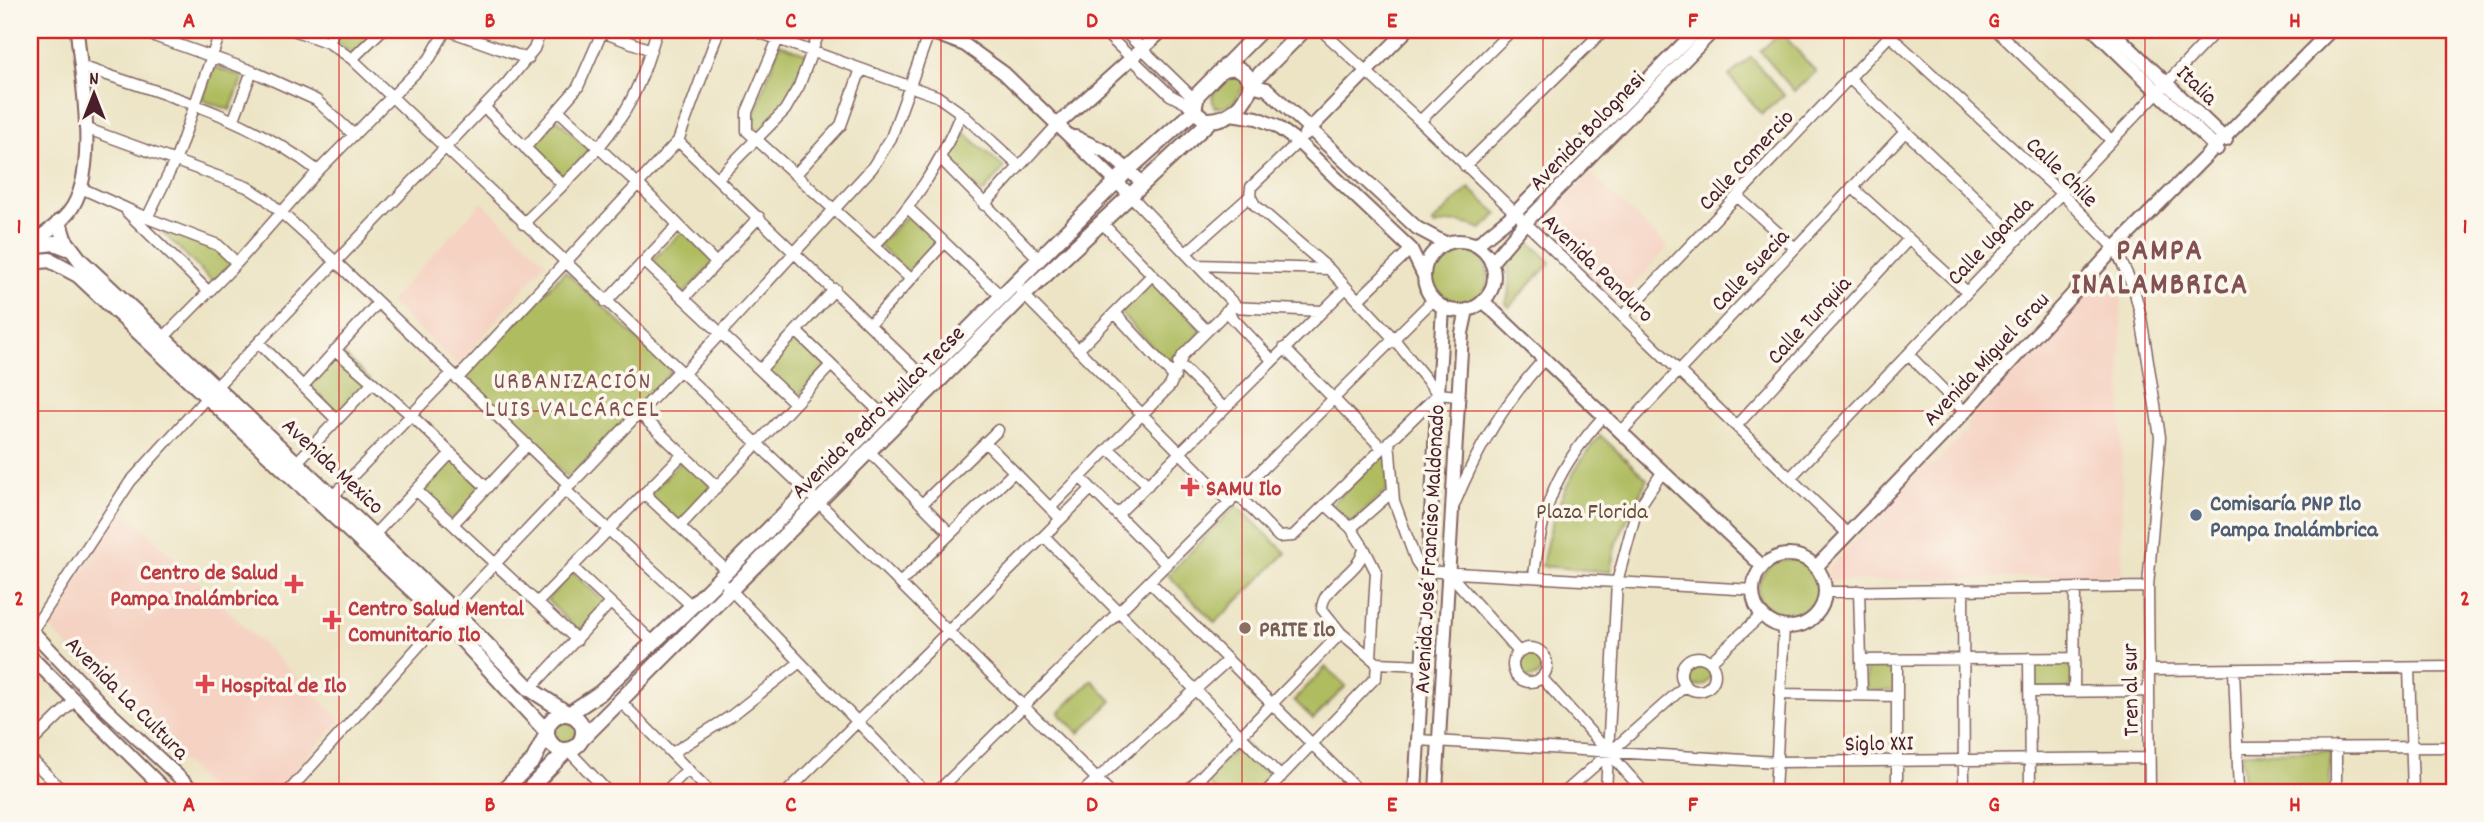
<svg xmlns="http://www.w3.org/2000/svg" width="2484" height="822" viewBox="0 0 2484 822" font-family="Dekko,sans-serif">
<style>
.built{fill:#f5d2c2}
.green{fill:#afbc5e;stroke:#7c6e44;stroke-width:2}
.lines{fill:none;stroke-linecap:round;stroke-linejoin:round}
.minor-casing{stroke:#836461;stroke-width:13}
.tertiary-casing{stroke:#836461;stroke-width:16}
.secondary-casing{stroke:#836461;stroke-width:18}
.minor{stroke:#fff;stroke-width:10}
.tertiary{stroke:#fff;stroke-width:12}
.secondary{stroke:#fff;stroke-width:14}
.grid{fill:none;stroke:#d62828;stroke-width:2;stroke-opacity:0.55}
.health-dot{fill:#e0444e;stroke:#fbf7ec;stroke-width:2.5}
.service-dot{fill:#5c6f8a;stroke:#fbf7ec;stroke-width:2.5}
.education-dot{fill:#8d6e63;stroke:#fbf7ec;stroke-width:2.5}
.labels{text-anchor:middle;stroke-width:7;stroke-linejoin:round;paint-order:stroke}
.street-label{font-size:23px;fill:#4a1f2b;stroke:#fbf7ec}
.health-label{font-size:23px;font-weight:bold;fill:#be3a42;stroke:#fbf7ec;text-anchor:start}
.service-label{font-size:23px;font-weight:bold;fill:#4e5e75;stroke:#fbf7ec;text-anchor:start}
.park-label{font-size:23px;fill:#684e3a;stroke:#fbf7ec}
.education-label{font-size:23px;font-weight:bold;fill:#785e54;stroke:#fbf7ec;text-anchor:start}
.neighbourhood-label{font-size:24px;letter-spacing:2px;fill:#825152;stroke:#fbf7ec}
.district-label{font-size:30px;font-weight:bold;letter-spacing:2px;fill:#825152;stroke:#fbf7ec}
.neatline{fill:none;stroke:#d62828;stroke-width:2.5}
.grid-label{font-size:23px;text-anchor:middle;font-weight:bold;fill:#d62828}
</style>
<rect width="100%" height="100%" fill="#fbf7ec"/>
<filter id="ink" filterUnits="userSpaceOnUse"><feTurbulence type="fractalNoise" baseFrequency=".0143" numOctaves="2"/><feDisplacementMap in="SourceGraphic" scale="14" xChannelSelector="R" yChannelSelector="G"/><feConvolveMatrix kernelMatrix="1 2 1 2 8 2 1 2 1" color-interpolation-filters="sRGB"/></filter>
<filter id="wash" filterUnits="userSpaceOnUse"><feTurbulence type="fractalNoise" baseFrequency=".00686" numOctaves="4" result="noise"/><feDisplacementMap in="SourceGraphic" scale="28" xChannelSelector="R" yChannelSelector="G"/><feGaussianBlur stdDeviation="1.57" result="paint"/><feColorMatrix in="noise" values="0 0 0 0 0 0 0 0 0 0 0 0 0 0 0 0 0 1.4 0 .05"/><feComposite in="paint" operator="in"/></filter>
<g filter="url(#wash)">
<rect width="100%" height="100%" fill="#ece4c4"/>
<path class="built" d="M1591 174 1668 247 1618 303 1539 229 1545 217Z
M482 202 546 262 458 366 389 302Z
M2099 283 2121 287 2122 576 1830 581 1826 571 1925 465H1934L1967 430 1966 424Z
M122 508 341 720 275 792H213L49 627Z"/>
<path class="green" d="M338 30H377L353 54 334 41Z
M1782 33 1816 72 1794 91 1760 51Z
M780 44 808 54 790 97 759 133 750 125Z
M1751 57 1784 95 1762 114 1729 76Z
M214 67 243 77 230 110 202 100Z
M1235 75 1241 77 1244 84C1239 98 1231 110 1214 107L1212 96 1223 81Z
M557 119 590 150 564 178 530 148Z
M965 133 1004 168 982 194 942 159Z
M1469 188 1498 214 1481 229C1464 222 1452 220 1435 226L1432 223Z
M910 213 941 243 911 275 878 245Z
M156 221 237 258 213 282 155 225Z
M683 231 715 261 684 294 650 262Z
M1525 238 1551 262 1509 307 1506 304 1510 287 1507 257Z
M1430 276a29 29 0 1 1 58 0a29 29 0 1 1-58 0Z
M565 271 672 371 569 478 463 378Z
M1152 281 1202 331 1169 364 1120 313Z
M796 335 827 365 795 399 764 369Z
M339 350 371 381 339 414 308 386Z
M1600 435 1647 479 1616 543 1610 572 1542 566C1551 515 1567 475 1600 435Z
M1389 455 1387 491 1352 521 1347 520 1331 505 1380 456Z
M450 457 484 488 453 520 421 490Z
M683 459 714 488 680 523 649 495Z
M1236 505 1286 553 1215 623 1168 575Z
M1758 591a32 32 0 1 1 64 0a32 32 0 1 1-64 0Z
M572 572 606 603 579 632 547 600Z
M1517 665a13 13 0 1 1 26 0a13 13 0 1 1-26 0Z
M1685 673a13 13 0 1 1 26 0a13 13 0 1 1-26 0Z
M2034 662H2072V689H2034Z
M1866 665H1895L1894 691H1866Z
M1326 667 1346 686 1313 719 1294 700Z
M1092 680 1112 701 1079 733 1059 713Z
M566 717 579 721V732L569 744 556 745 552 735 555 726Z
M1243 742 1275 775 1258 792H1217L1205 780Z
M2330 751V792H2244L2242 752Z"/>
</g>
<g filter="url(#ink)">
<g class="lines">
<defs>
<path id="minor" d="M137 30 252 71 316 100 354 135
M293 30 329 43 352 59 807 491 1110 792
M447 30 528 59
M752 30 937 96 961 113 1019 166
M1102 30 1170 95 1193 107
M1123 30 1194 99
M1321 30 1420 121 1848 534
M1884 30 2061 193 2115 248 2134 289 2141 317 2160 437 2148 587 2150 792
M1996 30 2111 140
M599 31 651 50
M778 39 747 112V131L911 279
M329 43 334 30
M352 59 382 30
M80 66C167 95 245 115 318 171
M1848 77 2018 238
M484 107 562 184
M559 111 639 185 716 263
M234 119 252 71
M1420 121 1512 30
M85 128 247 187 266 199 337 263 568 484
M678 141 933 386
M1298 142 1251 187 1250 196 1255 205 1329 269 1394 339 1438 394 1458 396
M525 148 578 87 603 30
M941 159 1039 259
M1465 166 1604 30
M795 175 841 125 861 69
M718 178 785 110 799 86 820 30
M1852 187 1967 292
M81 188 147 218 176 159 221 30
M1130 195 1237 307
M1737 196 1795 248
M984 205 1058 124
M909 209 1002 297
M127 212 209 292
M147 218 218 245 237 263 164 337
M1101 222 1207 331
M523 224C558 189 600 153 625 111 640 86 649 57 657 30
M875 245C913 205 940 165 961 113
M1186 253 1250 196
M645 262 795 403
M237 263 318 171 430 58 446 30
M1197 265 1328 269
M1021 292 1230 503
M684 298 759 217
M1358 300 1411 249
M606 302 678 225
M1226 311 1272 360
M1115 313 1175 378
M1623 316 1895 30
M871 323 944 243
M796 331 884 416
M259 343 337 420
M1284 348 1382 448
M335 350 411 415 487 488
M1078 350 1152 275
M1908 354 1965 412
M1178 363 1224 408
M760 370 835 289
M683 374 872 168 891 138 930 30
M457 379 678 141 719 30
M304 385 377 304
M639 413 717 487
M1736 426 1909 239
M1621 432 1905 132
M1389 441 1394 501 1416 561 1423 571 1753 590
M985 442 1061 519
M1109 449 1148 485
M869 451 950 533
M297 462 371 384
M1080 477 1167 565
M1790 478 2217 30
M564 489 692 606
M416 490 577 640
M644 493 727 571
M1238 495 1279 537 1293 536 1438 394
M330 499 451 374
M922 504 998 430
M1454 505C1478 447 1503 405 1545 358
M1050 508 1170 386 1183 355 1231 307 1322 311
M1117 515 1346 288
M453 524 526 446
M680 526 831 365
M1351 528 1392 492
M374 535 451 453
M1044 536 1281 777
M1364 548 1376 572 1371 657
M572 567 653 642
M1448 572 1519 652
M1534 576C1542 505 1556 469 1604 416
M901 582 1014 472
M1150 582 1360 792
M727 586 925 792
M1963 589 1964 792
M1859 591 1862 695
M1826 592 2148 587
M537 603 683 454
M30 634 130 482 217 386 507 83 534 49 541 30
M1513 665a17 17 0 1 1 34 0a17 17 0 1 1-34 0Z
M1681 674a17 17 0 1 1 34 0a17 17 0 1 1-34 0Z
M2029 658 2030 792
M1861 660 2075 658
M1710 662 1762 615
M1377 663 1423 665
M2409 668 2413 792
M2234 669 2239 792
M2149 670 2454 667
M1542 678 1644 792
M530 689 610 603
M2074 691 2075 588
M2030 692 2149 691
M1780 694 1897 696
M620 701 710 792
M1418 740 1777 762 2149 758
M30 744 73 702
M2336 747V792
M2237 748 2454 747
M568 750 608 792
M672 753 731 716 800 662
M30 758 64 792
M1199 779 1212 792
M288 792 452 609 679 371
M665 792 688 769
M787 792 1091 489
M937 792 1433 300
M1083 792 1228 660
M1186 792 1341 633
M1266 792 1376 677 1377 663 1341 633 1322 609C1322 585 1361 573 1364 548L1351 528 1325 504
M1565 792 1685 686
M1606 792 1617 582 1636 512 1663 471
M1775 792 1784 627
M1897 792V660"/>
<path id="tertiary" d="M925 30 965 45 1004 73 1130 195
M2094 30 2217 149
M2111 30 2226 140
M1251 85 1267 89 1417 228 1445 243
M1231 114 1257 118 1276 126 1298 142 1411 249 1423 274
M1058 124 1163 30
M1305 134 1407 30
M1075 137 1107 152 1143 183
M1424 276a35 35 0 1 1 70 0a35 35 0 1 1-70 0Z
M31 244C43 234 59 225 69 212 100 172 81 79 77 30
M1476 245 1514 214 1697 30
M1491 263 1525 223 1714 30
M1483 301 1762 566
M1753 591a36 36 0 1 1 72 0a36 36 0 1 1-72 0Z
M1817 566 1965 412 2115 248 2331 30
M32 631 106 709 195 792
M30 656 167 792
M1415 792 1443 307
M1436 792 1462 333 1467 310"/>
<path id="secondary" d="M1222 70C1235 64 1246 70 1251 83 1247 104 1229 121 1206 120L1194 111 1197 95 1261 30
M1251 83 1304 30
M59 222 64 239 80 260 452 609 530 689 567 713
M30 246 54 243 70 249
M30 262 50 260 78 275 443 619 547 732
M570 713 600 693 692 606 1129 169 1194 111
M547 732a18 18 0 1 1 36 0a18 18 0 1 1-36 0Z
M581 740 1024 295 1211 120
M502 792 533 761 546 735
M526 792 567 750"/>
</defs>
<use href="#minor" class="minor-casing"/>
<use href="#tertiary" class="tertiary-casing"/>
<use href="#secondary" class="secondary-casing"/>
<use href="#minor" class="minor"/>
<use href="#tertiary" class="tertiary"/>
<use href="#secondary" class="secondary"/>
</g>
</g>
<path class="grid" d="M339 30V792M640 30V792M941 30V792M1242 30V792M1543 30V792M1844 30V792M2145 30V792M30 411H2454"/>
<g class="health-dot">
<path d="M1186.5 476.5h7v7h7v7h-7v7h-7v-7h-7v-7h7z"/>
<path d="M290.5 573.5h7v7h7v7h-7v7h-7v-7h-7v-7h7z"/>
<path d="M328.5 609.5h7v7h7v7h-7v7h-7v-7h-7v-7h7z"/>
<path d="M201.5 673.5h7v7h7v7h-7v7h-7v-7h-7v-7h7z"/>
</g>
<circle class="service-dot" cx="2196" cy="515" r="7"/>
<circle class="education-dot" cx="1245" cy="628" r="7"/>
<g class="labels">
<g class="street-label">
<text transform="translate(2198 84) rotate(44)" y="8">Italia</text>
<text transform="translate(1586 130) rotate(-46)" y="8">Avenida Bolognesi</text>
<text transform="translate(1745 159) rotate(-47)" y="8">Calle Comercio</text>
<text transform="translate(2063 171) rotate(44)" y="8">Calle Chile</text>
<text transform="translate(1989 240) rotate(-46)" y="8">Calle Uganda</text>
<text transform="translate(1599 267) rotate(44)" y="8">Avenida Panduro</text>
<text transform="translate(1749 269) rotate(-47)" y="8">Calle Suecia</text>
<text transform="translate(1808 319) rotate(-47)" y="8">Calle Turquia</text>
<text transform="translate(1985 358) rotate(-47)" y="8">Avenida Miguel Grau</text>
<text transform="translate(877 411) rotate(-45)" y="8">Avenida Pedro Huilca Tecse</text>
<text transform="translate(334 465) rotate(43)" y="8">Avenida Mexico</text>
<text transform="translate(1428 549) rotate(-87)" y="8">Avenida José Franciso Maldonado</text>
<text transform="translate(2129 690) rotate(-91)" y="8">Tren al sur</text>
<text transform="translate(128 697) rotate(45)" y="8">Avenida La Cultura</text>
<text transform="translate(1879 742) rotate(-1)" y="8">Siglo XXI</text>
</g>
<g class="health-label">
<text x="1206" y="495">SAMU Ilo</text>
<text x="278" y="579" text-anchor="end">Centro de Salud<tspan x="278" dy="26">Pampa Inalámbrica</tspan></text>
<text x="348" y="615">Centro Salud Mental<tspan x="348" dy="26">Comunitario Ilo</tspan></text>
<text x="221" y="692">Hospital de Ilo</text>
</g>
<g class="service-label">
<text x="2210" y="510">Comisaría PNP Ilo<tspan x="2210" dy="26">Pampa Inalámbrica</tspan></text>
</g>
<g class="park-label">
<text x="1592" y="518">Plaza Florida</text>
</g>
<g class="education-label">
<text x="1259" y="636">PRITE Ilo</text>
</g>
<g class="neighbourhood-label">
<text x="573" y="388">URBANIZACIÓN<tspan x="573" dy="28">LUIS VALCÁRCEL</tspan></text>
</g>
<g class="district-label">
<text x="2160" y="259">PAMPA<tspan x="2160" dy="34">INALAMBRICA</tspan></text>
</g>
</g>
<rect width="2484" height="822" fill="none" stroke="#fbf7ec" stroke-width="77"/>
<g transform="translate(94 94)" stroke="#fbf7ec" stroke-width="5" paint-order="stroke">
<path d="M0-5L12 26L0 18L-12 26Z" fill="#4a1f2b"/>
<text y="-10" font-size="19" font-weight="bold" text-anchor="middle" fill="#4a1f2b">N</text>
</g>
<rect x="38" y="38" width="2408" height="746" class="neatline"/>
<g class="grid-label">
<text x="189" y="27">A</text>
<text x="490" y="27">B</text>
<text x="791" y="27">C</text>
<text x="1092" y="27">D</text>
<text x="1392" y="27">E</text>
<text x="1693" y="27">F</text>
<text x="1994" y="27">G</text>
<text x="2295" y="27">H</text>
<text x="19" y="233">1</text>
<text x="2465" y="233">1</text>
<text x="19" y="605">2</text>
<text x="2465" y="605">2</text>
<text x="189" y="811">A</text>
<text x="490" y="811">B</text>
<text x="791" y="811">C</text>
<text x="1092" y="811">D</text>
<text x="1392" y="811">E</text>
<text x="1693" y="811">F</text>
<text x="1994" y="811">G</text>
<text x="2295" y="811">H</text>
</g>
</svg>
